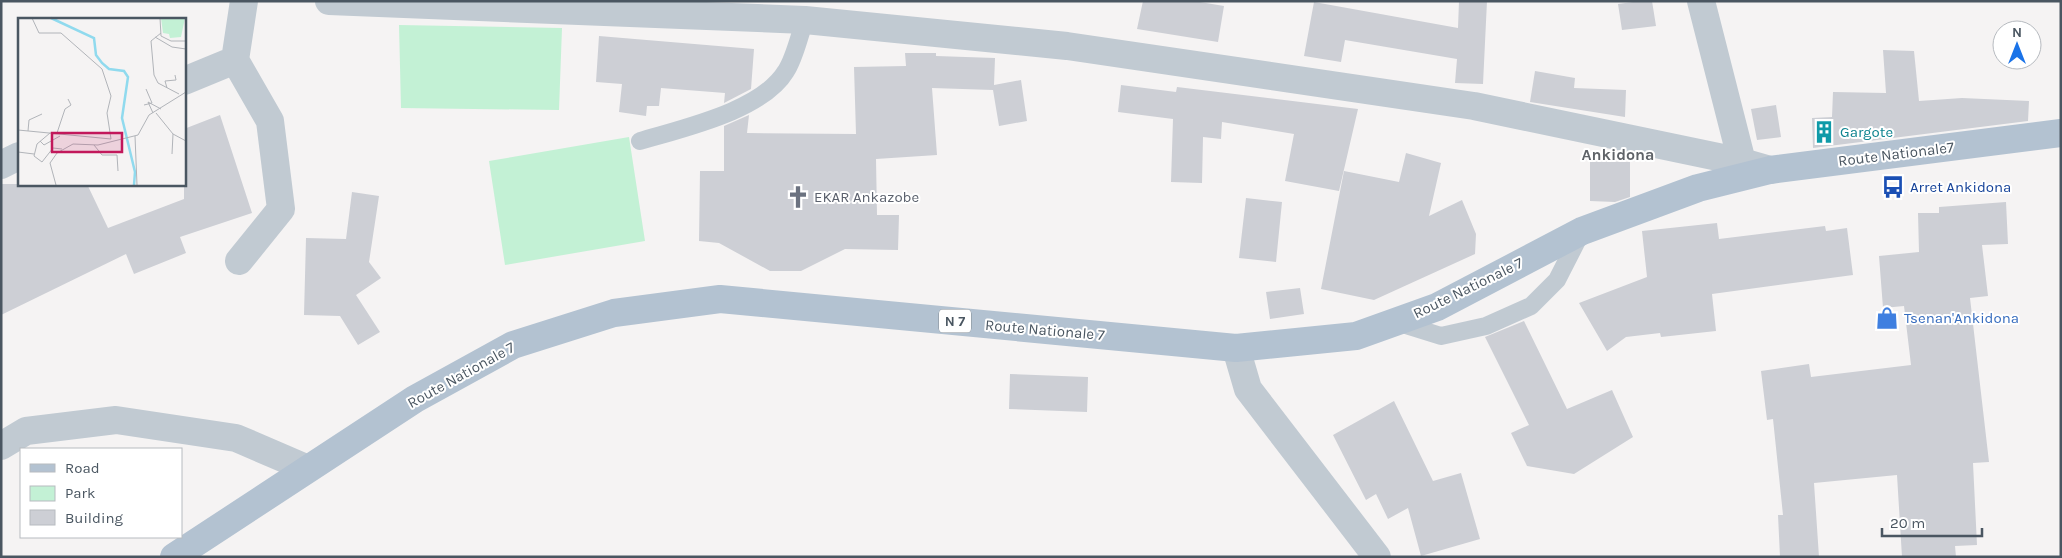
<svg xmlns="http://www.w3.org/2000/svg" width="2062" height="558" viewBox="0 0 2062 558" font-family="Karla,sans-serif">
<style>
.green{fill:#c3f1d5}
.building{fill:#cdcfd5}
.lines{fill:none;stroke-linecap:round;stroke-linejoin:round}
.lane{stroke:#c1cad2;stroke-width:18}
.street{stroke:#c1cad2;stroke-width:28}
.primary{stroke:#b3c2d1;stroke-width:28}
.labels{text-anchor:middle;stroke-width:4;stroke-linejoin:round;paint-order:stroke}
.shield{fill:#fff;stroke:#808990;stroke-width:1}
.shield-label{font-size:14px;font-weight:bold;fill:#4a5661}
.culture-label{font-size:15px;fill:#0d838f;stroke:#fff;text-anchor:start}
.street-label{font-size:15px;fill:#4a5661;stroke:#fff}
.transit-label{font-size:15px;fill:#164399;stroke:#fff;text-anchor:start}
.worship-label{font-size:15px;fill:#5b616d;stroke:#fff;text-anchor:start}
.shop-label{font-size:15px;fill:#366cbe;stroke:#fff;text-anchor:start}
.neighbourhood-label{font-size:16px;font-weight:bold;fill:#5f6368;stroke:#fff}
.inset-river{fill:none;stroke:#90daee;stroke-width:2.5}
.inset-road{fill:none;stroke:#b1b4b9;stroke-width:1}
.view{fill:#c2185b;fill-opacity:0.15;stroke:#c2185b;stroke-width:2.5}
.inset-edge{fill:none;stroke:#4a5661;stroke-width:2.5}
</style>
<rect width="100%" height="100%" fill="#f5f3f3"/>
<path class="green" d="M399 25 562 28 559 110 401 108Z
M629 137 645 241 505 265 489 161Z"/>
<path class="building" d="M1143 1H1194L1224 6 1218 42 1137 29Z
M1459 1H1487L1483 84 1455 83 1457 59 1345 40 1341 62 1304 56 1314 2 1458 28Z
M1640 1H1652L1656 26 1622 30 1618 4Z
M599 36 754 49 751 89 724 103 725 93 661 88 659 106H647L646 116 619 112 622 84 596 82Z
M1883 50 1914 51 1919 101 1962 98 2029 101 2028 121 1813 148 1812 118 1832 117 1833 92 1886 93Z
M905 53H936V56L995 58 994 85 1021 80 1027 121 999 126 993 90 932 88 937 155 876 159 877 215H899L898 250 845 249 801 271H770L719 243 699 241 700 171H724V126L749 115 747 133 856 134 854 67 906 66Z
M1535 71 1575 78 1574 88 1626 90 1625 117 1530 102Z
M1121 85 1176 92 1177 87 1358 109 1339 191 1285 181 1294 134 1222 122 1221 139 1203 137 1202 183 1171 182 1173 119 1118 112Z
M1776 105 1781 137 1757 140 1751 109Z
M220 115 252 213 180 237 186 253 134 274 126 254 1 315V184H87L108 228 184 199V129Z
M1406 153 1441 163 1429 216 1462 200 1476 234 1475 254 1374 300 1321 289 1344 171 1399 182Z
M1590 161 1630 162V197L1615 202 1590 201Z
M352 192 379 196 369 262 381 278 356 295 380 332 358 345 340 316 304 315 306 238 346 239Z
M1246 198 1282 202 1276 262 1239 258Z
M2006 202 2008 244 1982 245 1988 296 1970 298 1989 462 1973 463 1977 545 1955 546 1956 557H1902L1897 475 1814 483 1819 557H1780L1778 515H1783L1773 419 1767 420 1761 371 1809 364 1811 377 1911 365 1904 306 1883 308 1879 256 1919 252 1918 213H1939V207Z
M1717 223 1719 239 1825 226 1826 231 1847 228 1853 275 1712 294 1716 331 1661 337 1660 333 1626 337 1607 351 1579 303 1647 277 1642 231Z
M1300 288 1304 314 1270 319 1266 292Z
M1524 321 1567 409 1612 390 1633 437 1574 474 1527 466 1511 433 1529 425 1485 337Z
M1010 374 1088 377 1087 412 1009 409Z
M1394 401 1433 481 1461 473 1480 539 1421 556 1408 508 1388 519 1376 494 1366 500 1333 435Z"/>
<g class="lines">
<path class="lane" d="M640 141C683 128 762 111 786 71 795 57 799 36 805 20
M1396 322 1441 336 1486 326 1531 306 1557 280 1582 231"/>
<path class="street" d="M329 1 805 20 1067 46 1474 106 1742 162 1770 170
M1701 1 1742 162
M184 81 235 60
M1 165 19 156
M239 261 281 209 270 121 235 60 244 1
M1236 348 1248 389 1377 557
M1 446 26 431 116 420 236 438 306 468"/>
<path class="primary" d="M174 557 415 399 513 345 614 313 720 299 1236 348 1356 336 1437 307 1582 231 1698 188 1770 170 2061 133"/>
</g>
<defs>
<symbol id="building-bare" viewBox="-9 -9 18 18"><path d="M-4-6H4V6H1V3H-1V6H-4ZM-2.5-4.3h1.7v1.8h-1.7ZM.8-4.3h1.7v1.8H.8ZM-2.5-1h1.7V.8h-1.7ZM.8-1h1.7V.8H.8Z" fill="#0f9aa8" stroke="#fff" stroke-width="2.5" paint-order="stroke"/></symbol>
<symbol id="bus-bare" viewBox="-9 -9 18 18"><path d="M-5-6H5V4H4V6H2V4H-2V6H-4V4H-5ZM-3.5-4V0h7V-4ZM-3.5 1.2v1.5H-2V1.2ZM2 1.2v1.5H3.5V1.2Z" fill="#1a4fb4" stroke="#fff" stroke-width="2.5" paint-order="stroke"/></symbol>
<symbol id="church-bare" viewBox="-9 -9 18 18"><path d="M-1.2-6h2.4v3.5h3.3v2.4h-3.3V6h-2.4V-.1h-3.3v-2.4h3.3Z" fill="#6b7280" stroke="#fff" stroke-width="2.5" paint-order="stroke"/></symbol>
<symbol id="shop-bare" viewBox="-9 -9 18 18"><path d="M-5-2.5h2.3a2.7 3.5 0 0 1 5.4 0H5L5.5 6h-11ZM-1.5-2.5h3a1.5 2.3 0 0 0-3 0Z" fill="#3f7fe0" stroke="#fff" stroke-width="2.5" paint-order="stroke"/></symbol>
</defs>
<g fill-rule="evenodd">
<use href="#building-bare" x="1808" y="116" width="32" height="32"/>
<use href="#bus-bare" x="1877" y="171" width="32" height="32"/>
<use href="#church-bare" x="782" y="181" width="32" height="32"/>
<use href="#shop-bare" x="1871" y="302" width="32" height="32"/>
</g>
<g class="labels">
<rect class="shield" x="939" y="309.5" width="32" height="23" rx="4"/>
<g class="shield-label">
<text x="955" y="326">N 7</text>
</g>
<g class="culture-label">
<text x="1840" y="137">Gargote</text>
</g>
<g class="street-label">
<text transform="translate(1896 154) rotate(-7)" y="5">Route Nationale7</text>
<text transform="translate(1468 288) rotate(-26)" y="5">Route Nationale 7</text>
<text transform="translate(1045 330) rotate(5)" y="5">Route Nationale 7</text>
<text transform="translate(461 375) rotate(-29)" y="5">Route Nationale 7</text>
</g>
<g class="transit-label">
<text x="1910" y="192">Arret Ankidona</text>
</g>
<g class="worship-label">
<text x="814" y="202">EKAR Ankazobe</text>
</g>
<g class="shop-label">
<text x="1904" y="323">Tsenan'Ankidona</text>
</g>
<g class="neighbourhood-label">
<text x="1618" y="160">Ankidona</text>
</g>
</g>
<g transform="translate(18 18)">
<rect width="168" height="168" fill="#f5f3f3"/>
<path d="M143 0H167L163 19 152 20 151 16 145 15Z" fill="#c3f1d5"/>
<path class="inset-river" d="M33 0 76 20 78 37 84 45 91 51 106 53 110 59 104 100 117 154 116 167"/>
<path class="inset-road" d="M14 0 21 15H43L84 51 93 78 89 95 93 121M142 0 143 18 153 23H168M143 15 133 23 136 57 140 65 161 76M137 19 154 29 168 31M149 70 147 63 158 62 157 57M126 87 134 85 128 71M135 95 130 84 143 91M138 95 155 116 168 123M0 112 93 121M10 113 11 102 24 96M32 115 19 126 16 138 24 144 35 130 44 131M39 115 47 91 53 87 50 81M117 118 119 167M22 123 26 127 42 118M76 127 84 137H99L100 153M0 134 16 136M154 136 155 116M38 167 32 145 39 135 55 126 80 127 120 117 131 97 168 74"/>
<path class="view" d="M34 115H104V134H34Z"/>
<rect width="168" height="168" class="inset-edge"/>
</g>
<rect width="2062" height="558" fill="none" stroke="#4a5661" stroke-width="5"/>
<rect x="20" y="448" width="162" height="90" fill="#ffffff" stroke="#b7bbc0"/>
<rect x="30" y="464" width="25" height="8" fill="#b3c2d1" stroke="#b7bbc0"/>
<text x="65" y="473" font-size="15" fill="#4a5661">Road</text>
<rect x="30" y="486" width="25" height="15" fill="#c3f1d5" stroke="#b7bbc0"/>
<text x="65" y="498" font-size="15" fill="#4a5661">Park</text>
<rect x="30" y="510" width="25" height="15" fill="#cdcfd5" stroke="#b7bbc0"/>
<text x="65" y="523" font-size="15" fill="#4a5661">Building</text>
<g transform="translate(2017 45)"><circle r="24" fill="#ffffff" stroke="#b7bbc0"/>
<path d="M0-4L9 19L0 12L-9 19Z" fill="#1a73e8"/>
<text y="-8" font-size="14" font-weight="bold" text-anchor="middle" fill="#4a5661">N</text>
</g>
<path d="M1882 528v8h100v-8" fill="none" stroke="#4a5661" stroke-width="2.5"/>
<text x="1890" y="528" font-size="15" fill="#4a5661" stroke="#ffffff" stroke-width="4" paint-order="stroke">20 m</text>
</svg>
